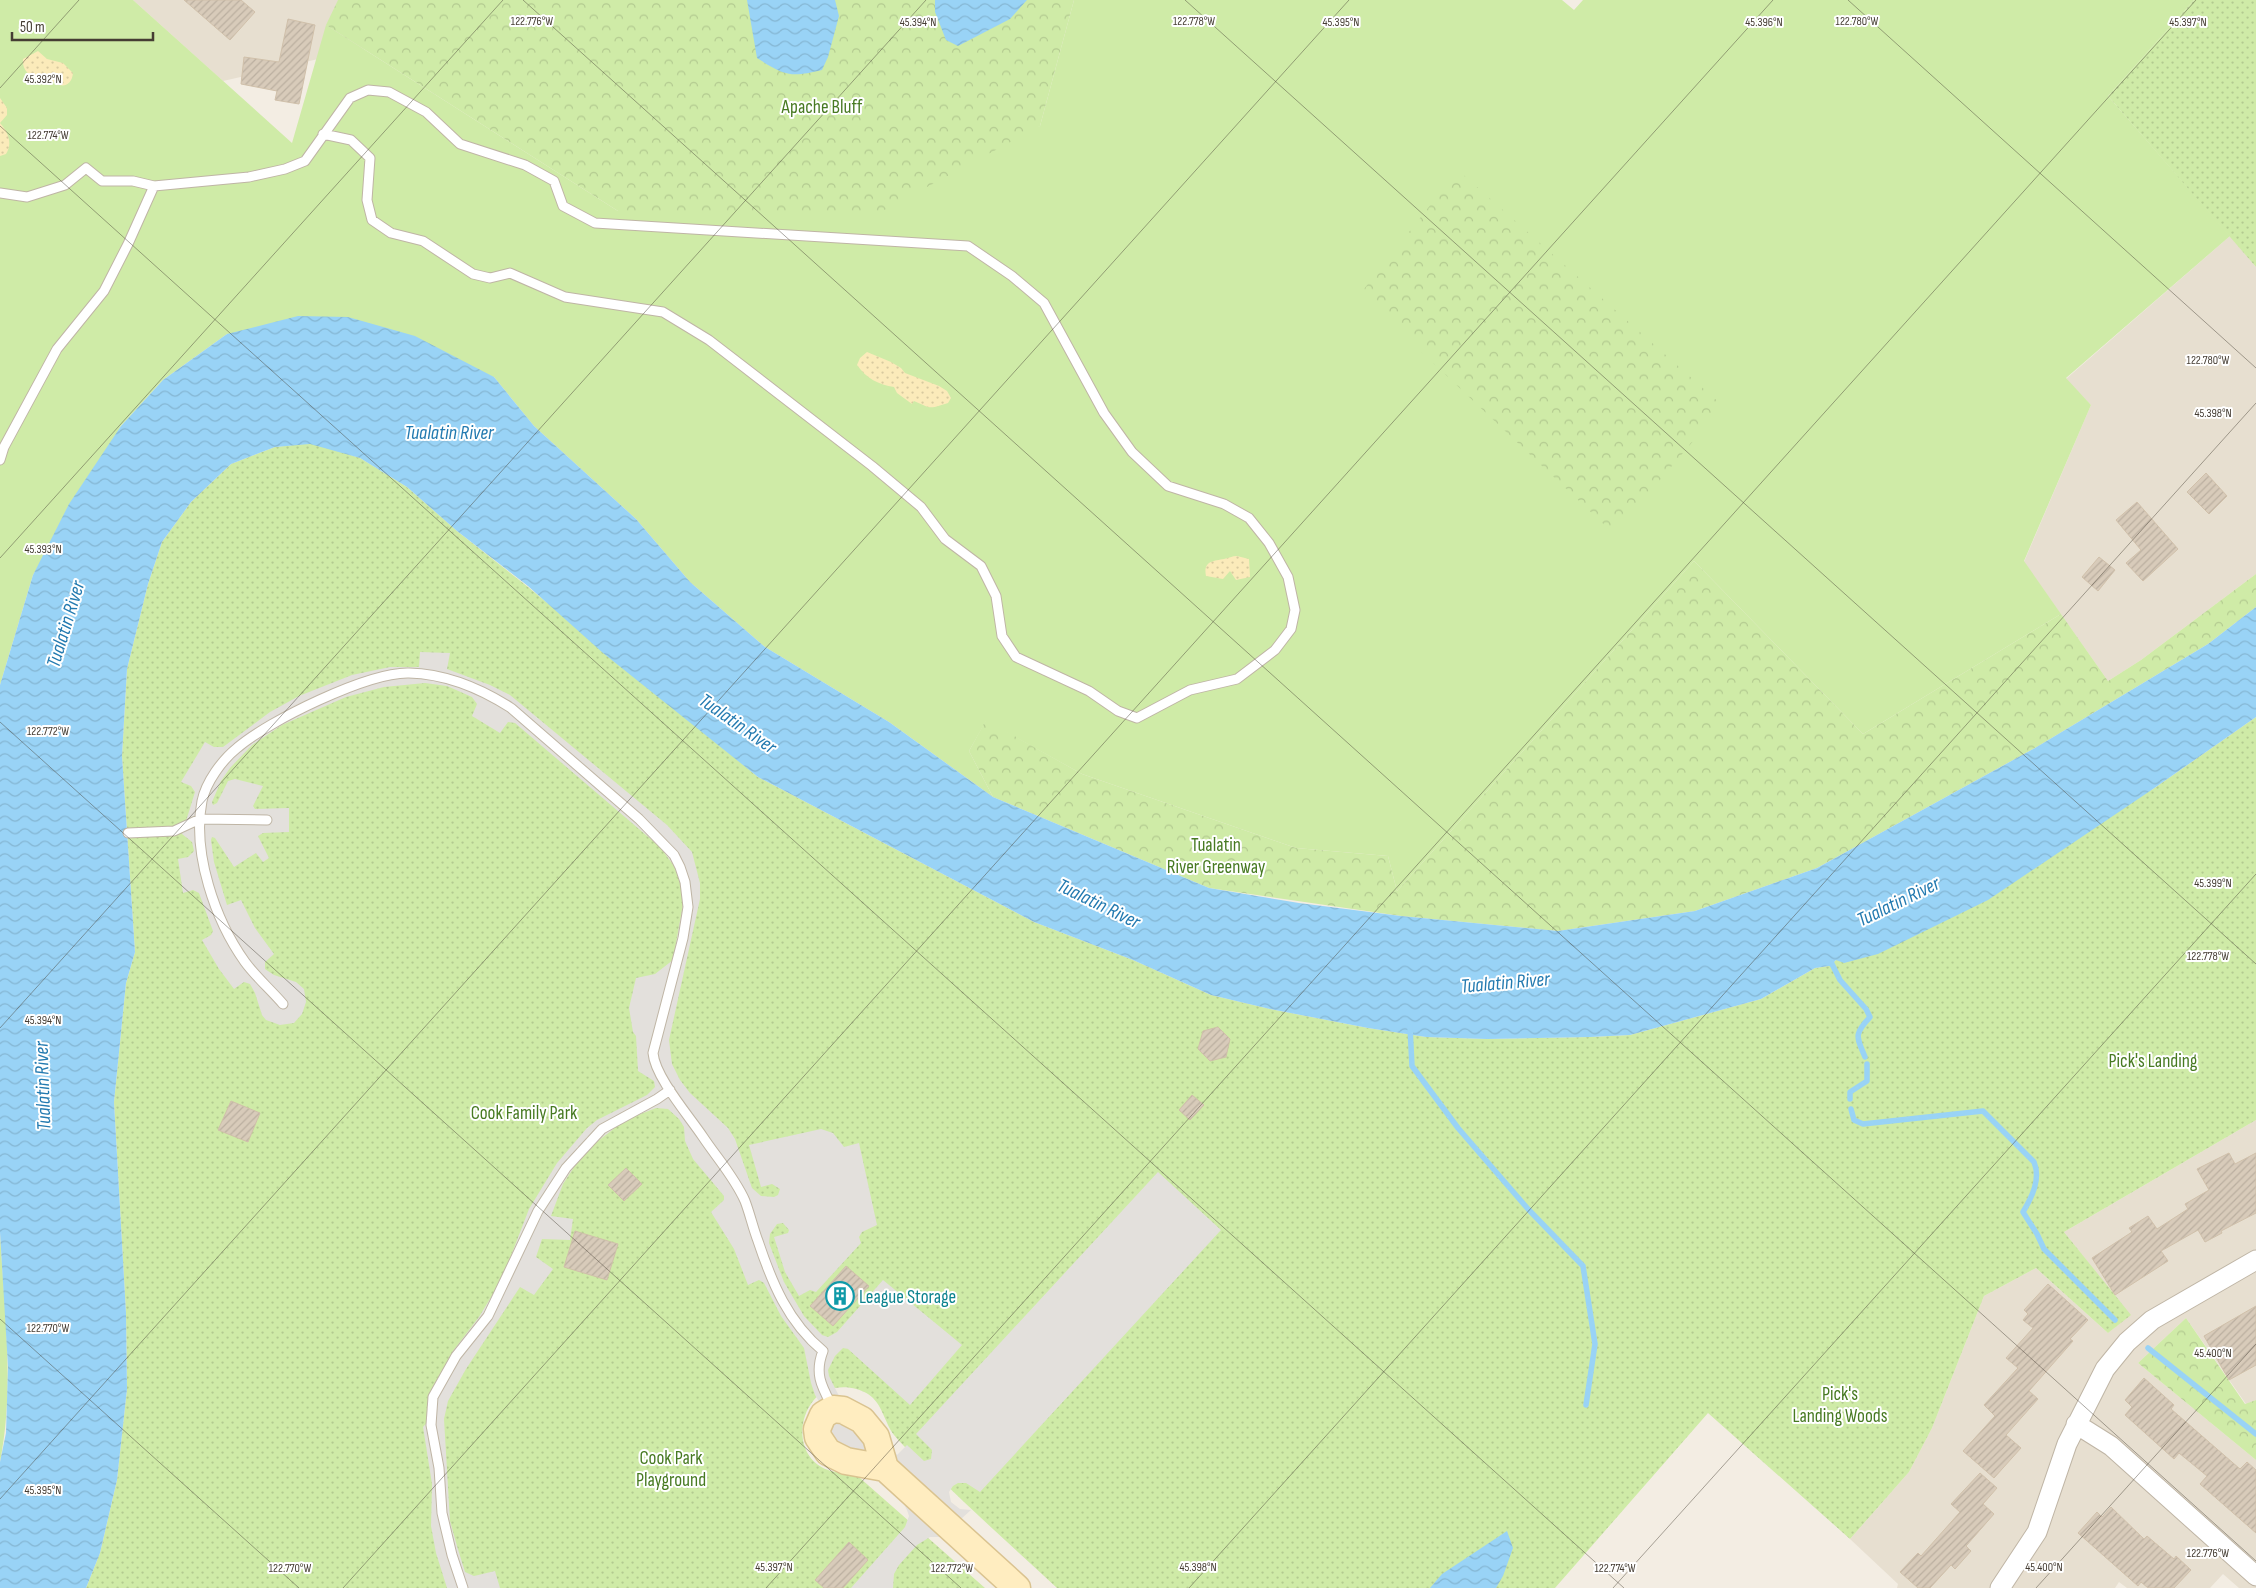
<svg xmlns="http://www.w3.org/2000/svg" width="2256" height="1588" viewBox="0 0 2256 1588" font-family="'Sofia Sans Condensed',sans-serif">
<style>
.residential{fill:#e7dfd0}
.grass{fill:#cfeba7}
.forest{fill:url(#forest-crowns)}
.sand{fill:url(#sand-dots)}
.park{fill:url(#park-dots)}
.parking{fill:#e3e0dc}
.water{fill:url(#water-waves)}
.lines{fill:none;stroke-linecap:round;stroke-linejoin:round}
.stream{stroke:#99d3f6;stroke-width:5.5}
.building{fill:url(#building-hatch);stroke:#d0c0aa}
.lane-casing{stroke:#bfb5a5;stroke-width:11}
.street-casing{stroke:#bfb5a5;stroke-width:21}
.secondary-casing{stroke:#dac390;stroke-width:29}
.lane{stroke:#fff;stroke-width:9}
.street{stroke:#fff;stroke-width:19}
.secondary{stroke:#ffedc0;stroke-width:26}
.ticks{fill:none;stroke:#453d33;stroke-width:1;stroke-opacity:0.45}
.labels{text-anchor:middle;stroke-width:4;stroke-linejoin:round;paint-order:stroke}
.park-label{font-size:19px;fill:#477a22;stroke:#fff}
.culture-label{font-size:19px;fill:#0d838f;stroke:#fff;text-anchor:start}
.water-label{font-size:20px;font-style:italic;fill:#237ab0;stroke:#fff}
.ticks-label{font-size:12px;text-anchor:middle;fill:#453d33;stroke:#fff;stroke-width:4;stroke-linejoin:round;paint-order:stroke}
</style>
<defs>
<pattern id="forest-crowns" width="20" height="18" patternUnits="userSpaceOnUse" patternTransform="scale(1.25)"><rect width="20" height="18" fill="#cfeba7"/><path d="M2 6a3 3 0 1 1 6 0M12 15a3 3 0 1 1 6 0" fill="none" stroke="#b3ca90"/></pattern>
<pattern id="sand-dots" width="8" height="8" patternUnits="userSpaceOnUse" patternTransform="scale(1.25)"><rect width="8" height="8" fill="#fbebba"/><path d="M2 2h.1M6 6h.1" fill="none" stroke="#d8caa0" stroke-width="1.8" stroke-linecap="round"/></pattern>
<pattern id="park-dots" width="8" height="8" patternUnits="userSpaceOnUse" patternTransform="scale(1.25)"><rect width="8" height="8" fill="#cfeba7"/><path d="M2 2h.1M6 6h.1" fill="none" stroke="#b3ca90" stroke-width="1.8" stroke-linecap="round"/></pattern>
<pattern id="water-waves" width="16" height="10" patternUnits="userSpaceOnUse" patternTransform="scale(1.25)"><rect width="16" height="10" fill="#99d3f6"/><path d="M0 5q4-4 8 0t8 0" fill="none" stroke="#85b6d3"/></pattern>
<pattern id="building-hatch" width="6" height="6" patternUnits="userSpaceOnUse" patternTransform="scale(1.25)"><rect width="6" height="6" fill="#d8cbba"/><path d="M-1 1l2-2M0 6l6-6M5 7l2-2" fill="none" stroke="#bbafa0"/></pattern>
</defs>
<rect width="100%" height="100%" fill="#f3ede3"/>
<path class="residential" d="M133 0H575L223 81Z
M2230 236 2256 267V574L2141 660 2108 681 2024 562 2091 405 2066 379Z
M2256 1120V1400L2246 1404 2186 1318 2138 1363 2256 1460V1588H2239L2223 1574 2210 1588H2127L2119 1582 2115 1588H1897L1898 1584 1850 1539 1909 1472 1932 1428 1984 1296 2036 1268 2108 1333 2130 1315 2064 1232Z"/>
<path class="grass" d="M0 0H133L292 143 326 25 618 211 1040 126 1074 0H1562L1574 10 1583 0H2194L2108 96 2230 236 2066 378 2091 405 2024 561 2061 614 1863 734 1694 561 1397 891 1388 856 1296 848 1082 774 986 721 969 751 993 797 889 722 765 647 690 582 636 519 534 426 494 377 227 334 163 380 121 426 33 575 0 685Z
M0 1232C4 1308 15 1386 0 1462Z"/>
<path class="forest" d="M338 0H1074L1040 126 877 214 618 211 326 25Z
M1458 170 1723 406 1614 534 1360 294Z
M1694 561 1863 734 2061 614 2108 681 2141 660 2256 574V607L2208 644 2035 748 1817 868 1695 911 1558 931 1401 916 1209 888 993 797 969 751 986 720 1082 774 1296 848 1388 856 1397 891Z
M2186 1318 2245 1404 2256 1400V1460L2138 1363Z"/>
<path class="sand" d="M38 51 47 59 63 63 73 73C71 91 55 87 47 76L37 79C28 75 22 69 23 59Z
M0 98 7 108V115L0 123C8 132 13 143 6 154L0 156Z
M867 352 891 362 901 368 905 373 939 386 947 391 951 398 948 403C929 409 932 409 914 401L912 404 897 393 894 387C879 385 866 378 857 365L860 358Z
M1237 556 1249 559 1250 577 1236 580 1230 571 1223 579 1206 576C1203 561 1213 561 1224 559 1229 558 1232 556 1237 556Z"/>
<path class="park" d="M2194 0H2256V267L2108 96Z
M313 443 360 458 407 487 457 531 528 587 758 777 1034 922 1133 960 1211 995 1270 1009 1368 1028 1426 1037 1487 1039 1590 1037 1630 1035 1761 999 1815 968 1829 966 1836 960 2153 789 2256 717V1120L2064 1232 2131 1315 2108 1333 2036 1268 1984 1296 1932 1428 1909 1472 1850 1539 1708 1413 1555 1588H1057C1017 1551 977 1515 938 1477 924 1464 906 1450 894 1435 884 1422 883 1404 868 1394 852 1384 826 1384 813 1401 795 1424 799 1462 831 1471 842 1474 850 1472 860 1478L985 1588H86L100 1553 117 1480 127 1389 126 1313 114 1102 126 983 135 952 122 756 127 669 148 584 162 542 191 502 231 464 275 447Z"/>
<path class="parking" d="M420 652 450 653 447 669 490 685 510 695 667 825 692 852 700 883V899L669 1040 672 1064 680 1080 690 1093 728 1128 735 1139 752 1188 761 1196 774 1197 778 1195 780 1189 772 1184 761 1187 749 1145 821 1129 833 1133 844 1147 859 1143 877 1225 862 1232 859 1237 861 1243 816 1292 810 1290 799 1296 785 1272 774 1237 788 1233 789 1230 783 1223 777 1224 770 1234 769 1243 784 1282 804 1316 822 1335 828 1337 837 1332 883 1280 962 1345 910 1405 848 1349 843 1348 835 1356 828 1370 829 1376 841 1400 885 1437 897 1455 907 1445 924 1461 931 1459 932 1450 916 1434 1158 1172 1221 1230 980 1492 966 1483H958L953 1486 949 1492 951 1502 960 1509 971 1510 941 1537H930L917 1545 899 1565 894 1574 893 1588H851L905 1527 909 1516 907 1510 902 1500 877 1478 840 1465 823 1408 815 1395 811 1383 804 1348 781 1316 764 1283 759 1280 748 1285 734 1249 711 1212 724 1200V1196L693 1159 685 1141 684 1127 679 1119 668 1109 656 1108 625 1120 598 1141 578 1161 563 1184 551 1216 573 1219 570 1240 542 1239 536 1257 553 1269 534 1295 520 1287 466 1369 448 1401 444 1419 450 1521 457 1546 465 1572 474 1576 495 1571 500 1588H447L436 1553 431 1526 432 1484 423 1427 432 1417 427 1404 433 1387 453 1351 479 1317 502 1279 529 1209 557 1163 587 1128 597 1120 647 1095 655 1087 654 1081 638 1071 636 1036 633 1032 629 1008 636 978 655 974 673 960 683 904 681 882 674 866 660 847 515 723 508 722 500 733 472 716 477 704 472 697 447 686 425 683 384 687 346 697 282 725 252 745 230 768 221 781 212 802 213 805 217 803 228 781 235 779 263 786 253 806 255 809 289 808V832L263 833 258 836 269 858 263 862 256 853 234 867 215 838 212 837 211 840 214 862 227 905 241 900 255 928 274 954 265 962V969L274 975 296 982 304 989 306 1002 302 1014 294 1023 280 1025 266 1020 262 1015 255 993 250 984 244 982 234 989 219 969 202 940 211 935 213 931 199 893 193 890 183 893 178 859 188 857 194 851 192 842 182 834 195 792 191 786 181 782 205 742 214 747H223L270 712 299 696 352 675 390 667H419Z"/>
<path class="water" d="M747 0H835L839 16 828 57 822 70C790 78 784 75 757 58Z
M935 0H1027L1010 19 958 46 946 40 935 12Z
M298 316 348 317 415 336 494 377 534 426 636 519 690 582 765 647 889 722 993 797 1209 888 1299 903 1401 916 1558 931 1695 911 1817 868 2035 748 2208 644 2256 607V717L2153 789 1988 900 1878 954 1844 963 1836 960 1833 963 1836 969 1829 966 1815 968 1761 999 1630 1035 1590 1037 1487 1039 1426 1037 1368 1028 1270 1009 1211 995 1133 960 1034 922 758 777 603 653 528 586 457 531 407 487 360 458 310 444 275 447 231 464 191 502 162 542 148 584 127 669 122 756 135 952 126 983 114 1102 126 1313 127 1389 117 1480 100 1553 86 1588H0V1462L6 1433 8 1367 0 1232V685L33 575 69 504 121 426 163 380 227 334Z
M1507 1531 1513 1548 1503 1576 1496 1588H1430L1442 1574Z"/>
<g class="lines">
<path class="stream" d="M1831 962 1840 980 1866 1009 1870 1017C1853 1035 1857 1037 1865 1057
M1410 1027 1412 1066 1458 1128 1528 1209 1583 1266 1595 1344 1586 1405
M1850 1099V1092L1867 1081V1064
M1851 1109 1854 1120 1863 1124 1983 1111 2034 1162C2041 1179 2032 1197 2023 1212L2037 1234 2044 1249 2115 1320
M2148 1348 2256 1434"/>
</g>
<path class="building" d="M184 0H241L255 12 230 40Z
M288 19 315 25 299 104 275 100 277 91 241 84 244 57 279 62Z
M2206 473 2227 496 2209 514 2187 492Z
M2137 502 2178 549 2143 581 2126 563 2141 550 2116 520Z
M2099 557 2115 570 2098 591 2082 577Z
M1218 1027 1230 1039 1226 1057 1210 1061 1198 1049 1203 1031Z
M1192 1095 1204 1105 1190 1120 1179 1110Z
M231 1101 260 1113 248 1142 218 1130Z
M2229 1153 2235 1164 2256 1153V1213L2221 1231 2222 1233 2205 1242 2198 1230 2161 1251 2168 1261 2115 1295 2092 1258 2132 1232 2129 1228 2148 1216 2157 1229 2188 1209 2185 1204 2209 1190 2197 1169Z
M626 1168 642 1184 624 1201 608 1185Z
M575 1231 618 1244 607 1280 564 1267Z
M846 1266 869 1286 833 1326 810 1306Z
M2048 1284 2088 1320 2070 1339 2073 1341 2029 1391 2038 1399 2006 1435 2021 1448 1994 1478 1963 1451 1995 1416 1984 1405 2018 1368 2006 1358 2033 1328 2023 1320 2028 1314 2024 1310Z
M2256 1306V1365L2229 1380 2204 1336Z
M2144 1378 2174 1405 2171 1409 2240 1469 2247 1462 2256 1470V1533L2200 1484 2207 1476 2179 1453 2174 1459 2125 1415 2132 1407 2125 1400Z
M1980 1473 1997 1488 1983 1504 1994 1514 1966 1546 1971 1551 1955 1569 1951 1565 1930 1588H1918L1900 1572 1918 1553 1921 1556 1960 1512 1951 1504Z
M2111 1507 2144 1539 2147 1536 2174 1559 2176 1556 2191 1570 2174 1588H2148L2141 1582 2138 1586 2078 1533 2097 1512 2102 1517Z
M849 1542 868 1560 843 1588H824L815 1580Z"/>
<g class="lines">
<defs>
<path id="lane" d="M0 193 27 197 65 185 86 168 102 181H133L154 186 249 177 285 169 305 161 350 98 368 90 389 92 426 112 460 144 525 165 554 181 563 206 595 223 968 246 1012 276 1044 303 1104 413 1132 452 1168 486 1224 504 1249 518 1269 543 1288 577 1295 610 1291 629 1275 650 1237 679 1190 690 1137 718 1118 711 1089 691 1016 657 1002 636 996 596 981 566 945 539 921 507 872 466 709 340 663 312 565 297 510 273 490 278 473 274 423 241 391 233 372 220 367 200 370 158 351 140 323 134
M0 460 4 447 57 349 104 291 128 244 154 186
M128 833 174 831 200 819 267 820
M283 1004C271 990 256 977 245 962 215 920 192 853 202 801 206 782 222 760 237 748 268 721 368 672 409 673 446 674 480 688 511 708L639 819 674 855 680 867 685 882 688 907 683 938 653 1053C655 1077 689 1116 703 1137 717 1158 735 1178 745 1201 750 1214 753 1228 758 1241 772 1283 788 1322 823 1351 814 1374 822 1387 832 1406
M463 1588 452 1555 442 1513 439 1468 431 1425 433 1397 456 1356 488 1316 538 1211 566 1168 602 1129 657 1099 670 1090"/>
<path id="street" d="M2076 1424 2111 1446 2256 1576
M2000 1588 2037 1532 2067 1444 2105 1369 2127 1342 2152 1320 2256 1260"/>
<path id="secondary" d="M885 1468 876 1437 862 1420 843 1410 833 1409 823 1415 817 1429 818 1437 828 1452 846 1461 885 1468 1017 1588"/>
</defs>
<use href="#lane" class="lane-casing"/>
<use href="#street" class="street-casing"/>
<use href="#secondary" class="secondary-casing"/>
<use href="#lane" class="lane"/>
<use href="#street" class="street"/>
<use href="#secondary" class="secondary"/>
</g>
<path class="ticks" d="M523 0 2256 1561M1185 0 2256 964M1848 0 2256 368M0 88 79 0M0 126 1624 1588M0 558 503 0M0 722 961 1588M0 1028 926 0M0 1319 299 1588M0 1499 1349 0M343 1588 1773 0M766 1588 2196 0M1189 1588 2256 403M1613 1588 2256 874M2036 1588 2256 1344"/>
<defs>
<symbol id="building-ring" viewBox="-11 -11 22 22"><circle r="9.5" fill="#fff" stroke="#0f9aa8" stroke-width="1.5"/><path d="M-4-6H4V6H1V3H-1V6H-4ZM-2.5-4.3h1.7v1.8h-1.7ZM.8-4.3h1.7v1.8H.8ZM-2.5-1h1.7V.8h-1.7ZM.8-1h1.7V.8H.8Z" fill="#0f9aa8"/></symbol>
</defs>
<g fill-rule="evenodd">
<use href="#building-ring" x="824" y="1280" width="32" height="32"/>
</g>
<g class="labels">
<g class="park-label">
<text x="822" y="113">Apache Bluff</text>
<text x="1216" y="851">Tualatin<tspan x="1216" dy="22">River Greenway</tspan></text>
<text x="2153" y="1067">Pick's Landing</text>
<text x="524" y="1119">Cook Family Park</text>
<text x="1840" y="1400">Pick's<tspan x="1840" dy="22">Landing Woods</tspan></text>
<text x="671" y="1464">Cook Park<tspan x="671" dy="22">Playground</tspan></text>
</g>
<g class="culture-label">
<text x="859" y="1303">League Storage</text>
</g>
<g class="water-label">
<text x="449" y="439">Tualatin River</text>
<text transform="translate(65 624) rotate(-73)" y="7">Tualatin River</text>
<text transform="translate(738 723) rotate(35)" y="7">Tualatin River</text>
<text transform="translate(1898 901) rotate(-26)" y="7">Tualatin River</text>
<text transform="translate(1099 903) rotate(26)" y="7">Tualatin River</text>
<text transform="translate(1505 982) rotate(-5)" y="7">Tualatin River</text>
<text transform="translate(42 1086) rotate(-92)" y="7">Tualatin River</text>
</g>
</g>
<g class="ticks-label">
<text x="1194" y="25">122.778°W</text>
<text x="532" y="25">122.776°W</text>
<text x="1857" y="25">122.780°W</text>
<text x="918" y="26">45.394°N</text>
<text x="1341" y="26">45.395°N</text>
<text x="1764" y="26">45.396°N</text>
<text x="2188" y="26">45.397°N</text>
<text x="43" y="83">45.392°N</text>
<text x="48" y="139">122.774°W</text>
<text x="2208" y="364">122.780°W</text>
<text x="2213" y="417">45.398°N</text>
<text x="43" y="553">45.393°N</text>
<text x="48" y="735">122.772°W</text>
<text x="2213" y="887">45.399°N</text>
<text x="2208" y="960">122.778°W</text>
<text x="43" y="1024">45.394°N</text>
<text x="48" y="1332">122.770°W</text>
<text x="2213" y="1357">45.400°N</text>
<text x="43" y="1494">45.395°N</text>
<text x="2208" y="1557">122.776°W</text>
<text x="774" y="1571">45.397°N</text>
<text x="1198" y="1571">45.398°N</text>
<text x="2044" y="1571">45.400°N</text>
<text x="290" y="1572">122.770°W</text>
<text x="952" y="1572">122.772°W</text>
<text x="1615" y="1572">122.774°W</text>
</g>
<path d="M12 32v8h141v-8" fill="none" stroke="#453d33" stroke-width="2.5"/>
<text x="20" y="32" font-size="15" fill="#453d33" stroke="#ffffff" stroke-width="4" paint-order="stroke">50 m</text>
</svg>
